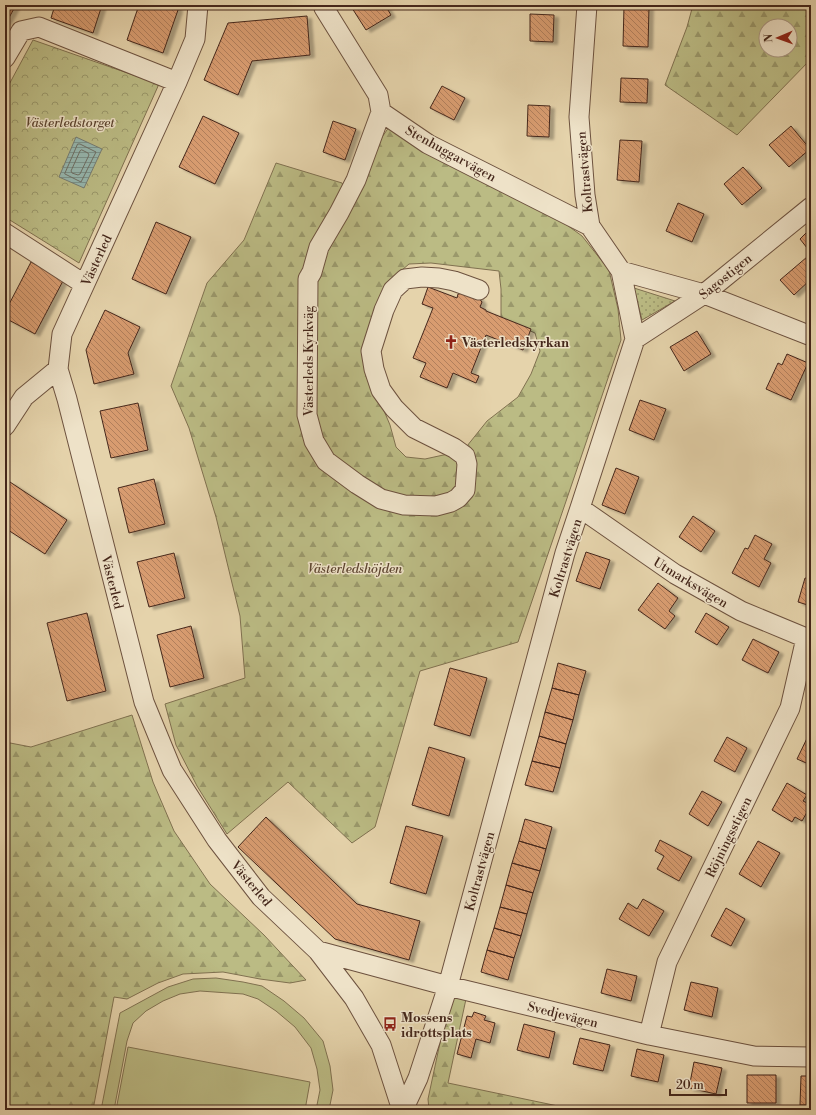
<svg xmlns="http://www.w3.org/2000/svg" width="816" height="1115" viewBox="0 0 816 1115" font-family="'Libre Bodoni',serif">
<style>
.grass{fill:url(#grass-dots);stroke:#807150}
.forest{fill:url(#forest-firs);stroke:#807150;fill-rule:evenodd}
.park{fill:url(#park-crowns);stroke:#807150}
.pitch{fill:#bbbb84;stroke:#807150}
.water{fill:url(#water-rules);stroke:#767d74}
.lines{fill:none;stroke-linecap:round;stroke-linejoin:round}
.shore{stroke:#6e6f65;stroke-width:1}
.building{fill:url(#building-back-hatch);stroke:#45271b;filter:url(#shadow)}
.minor-casing{stroke:#6d523f;stroke-width:21}
.minor{stroke:#eee2c8;stroke-width:19}
.labels{text-anchor:middle;stroke-width:3;stroke-linejoin:round;paint-order:stroke}
.park-label{font-size:13px;font-style:italic;fill:#5d4530;stroke:#eee2c8}
.street-label{font-size:13px;fill:#45271b;stroke:#eee2c8}
.poi-label{font-size:13px;font-weight:bold;fill:#45271b;stroke:#eee2c8;text-anchor:start}
</style>
<defs>
<pattern id="grass-dots" width="8" height="8" patternUnits="userSpaceOnUse"><rect width="8" height="8" fill="#bbbb84"/><path d="M2 2h.1M6 6h.1" fill="none" stroke="#9a986b" stroke-width="1.8" stroke-linecap="round"/></pattern>
<pattern id="forest-firs" width="22" height="20" patternUnits="userSpaceOnUse"><rect width="22" height="20" fill="#bbbb84"/><path d="M5 1l3.5 6h-7zM16 11l3.5 6h-7z" fill="#9a986b"/></pattern>
<pattern id="park-crowns" width="20" height="18" patternUnits="userSpaceOnUse"><rect width="20" height="18" fill="#bbbb84"/><path d="M2 6a3 3 0 1 1 6 0M12 15a3 3 0 1 1 6 0" fill="none" stroke="#9a986b"/></pattern>
<pattern id="water-rules" width="6" height="5" patternUnits="userSpaceOnUse"><rect width="6" height="5" fill="#96b7af"/><path d="M0 2.5h6" fill="none" stroke="#7c958e"/></pattern>
<pattern id="building-back-hatch" width="6" height="6" patternUnits="userSpaceOnUse"><rect width="6" height="6" fill="#d89c70"/><path d="M-1 5l2 2M0 0l6 6M5-1l2 2" fill="none" stroke="#b17f5b"/></pattern>
<filter id="shadow"><feDropShadow dx="4.5" dy="2.5" stdDeviation="1" flood-color="#0004"/></filter>
</defs>
<rect width="100%" height="100%" fill="#e5d3ab"/>
<filter id="stains"><feTurbulence type="fractalNoise" baseFrequency=".005" numOctaves="4"/><feColorMatrix values="0 0 0 0 .2 0 0 0 0 .09 0 0 0 0 .02 0 0 0 .5 -.17"/></filter>
<radialGradient id="worn" r=".72"><stop offset=".6" stop-color="#630" stop-opacity="0"/><stop offset="1" stop-color="#630" stop-opacity=".3"/></radialGradient>
<path class="grass" d="M634 288 675 301 642 320Z"/>
<path class="forest" d="M693 5H811V59L737 135 665 85 687 27ZM766 26H790V50H766Z
M389 127 545 209 582 236 609 270 618 309 621 340 518 642 420 671 375 827 352 843 288 782 227 834 197 786 176 745 165 704 245 678 240 616 216 517 189 428 171 386 207 283 244 240 276 163 342 183 353 205 376 146ZM431 263 499 271 501 289V318L535 333 540 351 531 374 518 397 487 421 459 456 448 454 425 459 406 457 396 447 390 425 382 406 376 321 395 276 409 264Z
M132 715 153 782 174 831 210 884 264 935 306 980 290 983 260 979 223 972 183 974 158 983 127 999 114 997 93 1110H5V742L31 747Z
M450 996 466 999 448 1083 577 1110H429L428 1099Z"/>
<path class="park" d="M33 40 159 84 79 263 5 217V92Z"/>
<path class="pitch" d="M216 978 243 982 262 986 284 1001 304 1018 323 1041 330 1066 333 1090 329 1110H316L320 1090 317 1069 311 1048 295 1027 276 1011 258 999 243 994 200 991 180 994 163 1001 146 1011 133 1023 127 1041 114 1110H101L120 1013 168 987 193 979Z
M128 1047 310 1082 305 1110H116Z"/>
<path class="water" d="M76 137 102 149 84 188 59 177Z"/>
<g class="lines">
<path class="shore" d="M78 144H80L96 152 81 182 65 174Z
M82 150 88 153 89 155 80 174 78 175 72 173 71 171 80 151Z"/>
</g>
<path class="building" d="M5 5H16L5 25Z
M55 5H102L93 33 51 18Z
M139 5H177L178 10 163 53 127 40Z
M357 5H385L391 15 366 30 352 8Z
M624 6 649 7 648 47 623 46Z
M530 14 554 15 553 42 530 41Z
M307 16 310 55 252 61 238 95 204 80 228 23Z
M621 78 648 79 647 103 620 102Z
M442 86 465 98 454 120 430 108Z
M528 105 550 106 549 137 527 136Z
M203 116 239 133 215 184 179 167Z
M333 121 356 129 345 160 323 152Z
M791 126 810 149 789 167 769 145Z
M620 140 642 141 639 182 617 180Z
M743 167 762 188 742 205 724 184Z
M678 203 704 214 692 242 666 231Z
M156 222 191 237 166 294 132 279Z
M806 233 811 239V253L800 239Z
M807 257 811 261V279L794 295 780 280Z
M31 262 64 279 35 334 5 318V312Z
M428 287 457 298 458 294 464 293 478 297 482 302 480 307 486 310V311L531 329 523 350 486 335 471 373 479 376 476 383 453 373 447 388 420 377 426 363 413 358 433 308 422 304Z
M105 310 140 327 128 353 134 374 94 384 86 350Z
M697 331 711 354 684 371 670 347Z
M787 354 808 363 791 400 766 389 778 363 782 365Z
M640 400 666 409 654 440 629 430Z
M138 403 148 450 111 458 100 411Z
M616 468 639 477 625 514 602 505Z
M154 479 165 524 129 533 118 488Z
M10 482 67 520 45 554 5 528V490Z
M693 516 715 531 701 552 679 537Z
M755 535 772 544 764 559 771 563 759 587 732 573 745 548 748 549Z
M586 552 610 560 600 589 576 581Z
M174 553 185 598 149 607 137 562Z
M805 578 811 579V606L798 602Z
M658 583 678 598 669 611 675 616 665 629 638 610Z
M87 613 106 691 67 701 47 623Z
M706 613 729 627 717 645 695 632Z
M191 626 204 678 170 687 157 635Z
M753 639 779 652 768 673 742 660Z
M558 663 586 671 579 695 552 688Z
M450 668 487 678 470 736 434 725Z
M552 688 579 695 573 720 545 712Z
M545 712 573 720 566 744 539 736Z
M811 730V765L797 759Z
M539 736 566 744 560 768 532 761Z
M727 737 747 748 735 772 714 761Z
M429 747 465 758 449 816 412 805Z
M532 761 560 768 553 792 525 785Z
M787 783 807 795 803 801 811 805 802 821 795 817 792 822 772 810Z
M702 791 722 802 708 826 689 814Z
M266 817 357 904 420 921 409 960 335 939 238 847Z
M525 819 552 827 546 849 519 841Z
M406 826 443 836 426 894 390 883Z
M660 840 692 857 679 881 657 869 664 856 655 851Z
M519 841 546 849 540 871 512 863Z
M758 841 780 853 761 887 739 874Z
M512 863 540 871 533 893 506 885Z
M506 885 533 893 527 914 500 907Z
M643 899 664 911 649 936 619 919 628 903 637 909Z
M500 907 527 914 521 936 494 928Z
M726 908 745 919 731 946 711 936Z
M494 928 521 936 514 958 487 950Z
M487 950 514 958 508 980 481 972Z
M607 969 637 976 631 1001 601 993Z
M691 982 718 988 712 1017 684 1010Z
M474 1012 486 1016 484 1020 495 1023 490 1043 476 1039 471 1058 457 1054 467 1016 472 1017Z
M524 1024 555 1032 549 1058 517 1050Z
M580 1038 610 1045 603 1071 573 1064Z
M637 1049 664 1055 658 1082 631 1076Z
M694 1062 722 1068 716 1094 689 1088Z
M747 1075H776V1103H747Z
M801 1076H811V1105H800Z"/>
<g class="lines">
<defs>
<path id="minor" d="M198 5 195 39 177 82 62 334 58 369 67 399 144 702 172 770 217 840 261 897 318 951 354 998 381 1045 402 1110
M324 5V8L378 95 381 112 428 144 590 226
M5 58 21 31 39 27 177 82
M381 112 356 180 339 213 319 247 312 272 308 279 307 415 314 441 326 461 357 484 381 499 404 505 436 506 451 502 458 498 465 490 467 464 465 456 454 448 414 428 394 408 381 390 374 369 371 351 384 310 393 290 405 279 422 277 439 278 454 281 479 290
M5 233 84 284
M621 271 704 294 811 336
M635 339 704 294 811 207
M5 426 24 397 58 369
M580 508 675 574 741 611 806 638H811
M318 951 448 986 649 1035 754 1056 811 1057
M649 1035 667 962 790 708 806 638
M403 1110 418 1078 448 986 565 553 580 508 635 339 621 271 590 226 585 195 579 117 587 5"/>
</defs>
<use href="#minor" class="minor-casing"/>
<use href="#minor" class="minor"/>
</g>
<defs>
<symbol id="church-bare" viewBox="-9 -9 18 18"><path d="M-1.2-6h2.4v3.5h3.3v2.4h-3.3V6h-2.4V-.1h-3.3v-2.4h3.3Z" fill="#8f2418" stroke="#eee2c8" stroke-width="2.5" paint-order="stroke"/></symbol>
<symbol id="bus-bare" viewBox="-9 -9 18 18"><path d="M-5-6H5V4H4V6H2V4H-2V6H-4V4H-5ZM-3.5-4V0h7V-4ZM-3.5 1.2v1.5H-2V1.2ZM2 1.2v1.5H3.5V1.2Z" fill="#8f2418" stroke="#eee2c8" stroke-width="2.5" paint-order="stroke"/></symbol>
</defs>
<g fill-rule="evenodd">
<use href="#church-bare" x="441" y="332" width="20" height="20"/>
<use href="#bus-bare" x="380" y="1014" width="20" height="20"/>
</g>
<g class="labels">
<g class="park-label">
<text x="70" y="127">Västerledstorget</text>
<text x="355" y="573">Västerledshöjden</text>
</g>
<g class="street-label">
<text transform="translate(451 153) rotate(29)" y="5">Stenhuggarvägen</text>
<text transform="translate(584 172) rotate(-95)" y="5">Koltrastvägen</text>
<text transform="translate(96 260) rotate(-65)" y="5">Västerled</text>
<text transform="translate(725 276) rotate(-39)" y="5">Sagostigen</text>
<text transform="translate(308 361) rotate(-90)" y="5">Västerleds Kyrkväg</text>
<text transform="translate(565 558) rotate(-73)" y="5">Koltrastvägen</text>
<text transform="translate(113 582) rotate(76)" y="5">Västerled</text>
<text transform="translate(691 582) rotate(31)" y="5">Utmarksvägen</text>
<text transform="translate(728 837) rotate(-64)" y="5">Röjningsstigen</text>
<text transform="translate(479 871) rotate(-75)" y="5">Koltrastvägen</text>
<text transform="translate(252 883) rotate(50)" y="5">Västerled</text>
<text transform="translate(563 1014) rotate(14)" y="5">Svedjevägen</text>
</g>
<g class="poi-label">
<text x="462" y="347">Västerledskyrkan</text>
<text x="401" y="1022">Mossens<tspan x="401" dy="15">idrottsplats</tspan></text>
</g>
</g>
<rect width="816" height="1115" fill="none" stroke="#e5d3ab" stroke-width="20"/>
<rect x="6" y="6" width="804" height="1103" fill="none" stroke="#45271b" stroke-width="2"/>
<rect x="10" y="10" width="796" height="1095" fill="none" stroke="#45271b"/>
<g transform="translate(778 38) rotate(268)"><circle r="19" fill="#eee2c8" stroke="#aa9783"/>
<path d="M0-3L7 15L0 10L-7 15Z" fill="#8f2418"/>
<text y="-6" font-size="11" font-weight="bold" text-anchor="middle" fill="#45271b">N</text>
</g>
<path d="M670 1089v6h56v-6" fill="none" stroke="#45271b" stroke-width="2"/>
<text x="676" y="1089" font-size="12" fill="#45271b" stroke="#eee2c8" stroke-width="3" paint-order="stroke">20 m</text>
<rect width="100%" height="100%" filter="url(#stains)"/>
<rect width="100%" height="100%" fill="url(#worn)"/>
</svg>
